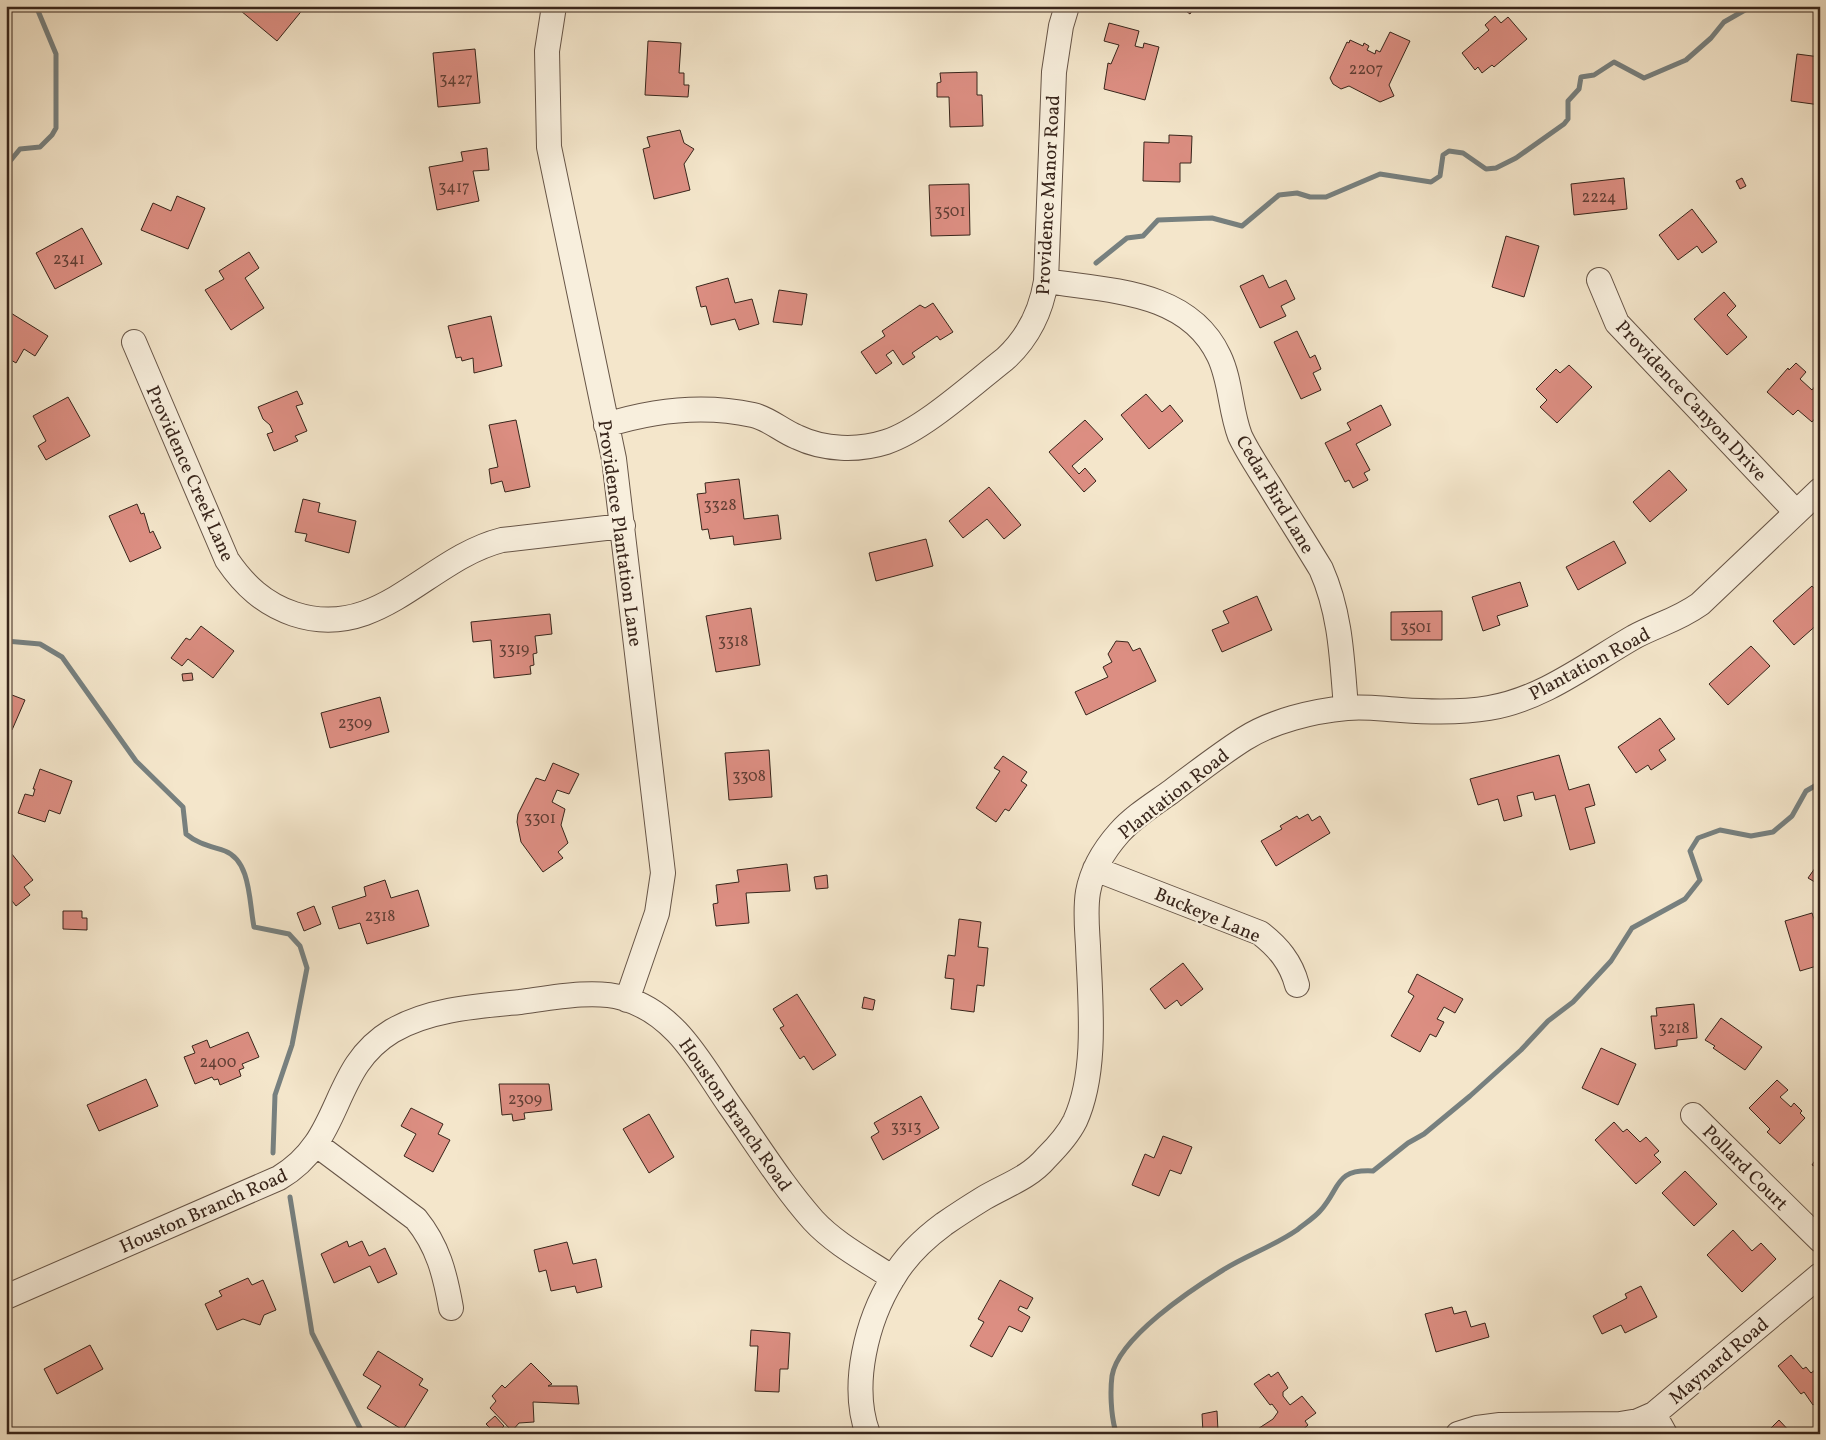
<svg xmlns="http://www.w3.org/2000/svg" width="1826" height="1440" viewBox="0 0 1826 1440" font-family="Vollkorn,serif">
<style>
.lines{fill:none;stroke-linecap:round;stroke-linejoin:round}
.stream{stroke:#77807f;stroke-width:5}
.building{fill:#dc8e82;stroke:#38251b}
.minor-casing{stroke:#675547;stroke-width:26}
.minor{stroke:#f8efdd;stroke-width:24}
.labels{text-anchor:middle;stroke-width:4.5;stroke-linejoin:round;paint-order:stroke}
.number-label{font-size:16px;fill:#613f35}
.street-label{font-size:19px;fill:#38251b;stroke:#f8efdd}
</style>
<rect width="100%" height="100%" fill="#f4e6cb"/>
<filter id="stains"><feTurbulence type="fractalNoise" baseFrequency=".004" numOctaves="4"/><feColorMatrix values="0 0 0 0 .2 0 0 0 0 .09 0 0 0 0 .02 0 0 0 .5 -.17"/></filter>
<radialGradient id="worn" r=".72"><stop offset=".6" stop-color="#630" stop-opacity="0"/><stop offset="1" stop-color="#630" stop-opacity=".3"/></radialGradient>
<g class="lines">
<path class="stream" d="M6 166 20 149 40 147 52 135 56 128V54L36 6
M1096 263 1127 238 1143 236 1158 220 1212 218 1242 226 1279 195 1297 193 1310 197H1326L1380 174 1431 182 1440 176 1443 155 1449 151 1463 153 1486 169 1496 168 1516 158 1564 124 1568 119V101L1579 89 1581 77 1594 75 1614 62 1644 78 1686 60 1711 38 1724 22 1752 6
M6 641 40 644 62 657 136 761 183 807 186 834C198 844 210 846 225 851 251 861 249 902 254 927L289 934 300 946 307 968 292 1045 275 1095 273 1153
M290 1197 312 1333 363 1434
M1115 1429C1111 1414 1110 1391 1112 1376 1118 1338 1192 1289 1223 1270 1247 1255 1274 1246 1297 1230 1304 1224 1314 1218 1320 1211 1341 1188 1334 1169 1373 1171L1408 1143 1424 1134 1470 1096 1521 1050 1548 1021 1573 1002 1611 961 1632 928 1685 899 1700 880 1690 851 1698 838 1720 830 1751 836 1773 832 1792 816 1806 791 1820 783"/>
</g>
<path class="building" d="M235 6H303L304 8 277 41Z
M1179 6H1195L1190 14Z
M1495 16 1501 23 1508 17 1527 39 1494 67 1492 65 1482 73 1478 67 1475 70 1462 53 1489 30 1485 25Z
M1109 23 1139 31 1135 46 1143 48 1144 43 1159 47 1145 100 1104 89 1108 63 1111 64 1119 45 1104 41Z
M1390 32 1410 41 1389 85 1394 96 1380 102 1349 86 1341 89 1333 84 1330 78 1347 42 1349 43 1350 40 1363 46 1364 43 1369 46 1367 50 1375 54 1376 50 1380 52Z
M648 41 681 43 679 73H684V85H689L688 97 645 95Z
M475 49 480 103 438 107 433 53Z
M1797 54 1820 57V105L1791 101Z
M977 72V95H982L983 126 950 127 949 97H937V83L941 82 940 73Z
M680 130 684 143 694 149 684 164 690 190 654 199 643 149 650 147 647 137Z
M1169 135 1192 136 1191 163H1180V182L1143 181 1144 142 1169 143Z
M487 148 489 170 473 171 479 201 437 210 429 167 463 161 461 152Z
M1624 178 1627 209 1574 215 1571 184Z
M1742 178 1746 186 1740 189 1736 181Z
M969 184 970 235 931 236 929 185Z
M177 196 205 208 188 249 141 230 153 203 171 211Z
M1692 209 1717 242 1702 253 1697 246 1678 260 1659 235Z
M82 228 102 264 55 289 36 253Z
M1506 236 1539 246 1524 297 1492 287Z
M249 252 259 268 245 278 264 308 231 330 205 290 224 279 219 271Z
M1263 275 1269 288 1286 280 1295 299 1281 306 1286 316 1260 328 1240 286Z
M728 278 735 303 752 299 759 324 739 330 735 319 711 325 706 306 701 307 696 287Z
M779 290 807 294 802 325 773 322Z
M1724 292 1736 306 1727 315 1747 337 1727 355 1694 319Z
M933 303 953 332 940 340 937 336 912 353 915 357 903 365 893 350 886 355 892 363 876 374 861 352 885 336 882 331 920 305 925 308Z
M6 310 48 336 35 356 24 349 16 363 6 357Z
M491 316 502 366 474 373 473 358 462 361 461 357 456 358 448 326Z
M1297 331 1310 358 1315 355 1321 369 1313 373 1321 390 1301 399 1274 342Z
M1796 363 1806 372 1800 379 1812 390 1816 385 1820 388V412L1812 422 1798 410 1793 415 1767 392 1788 368 1789 370Z
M1569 365 1592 387 1557 423 1540 407 1547 400 1536 389 1556 369 1560 373Z
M297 391 303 404 296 406 307 431 295 436 298 441 274 451 267 434 273 432 270 425 263 419 258 407Z
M1146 394 1162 412 1170 405 1183 421 1149 449 1121 415Z
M68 397 90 436 46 460 38 446 46 441 33 416Z
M1381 405 1391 425 1356 444 1370 470 1364 473 1368 480 1353 488 1349 480 1345 482 1325 443 1351 430 1347 423Z
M516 420 530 487 505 492 502 481 491 484 489 469 498 467 489 425Z
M1085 420 1103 439 1072 466 1079 474 1085 468 1096 481 1084 492 1049 452Z
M1669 470 1687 490 1650 522 1633 502Z
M739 479 744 519 778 515 781 539 734 545 733 536 710 539 708 529 702 530 697 494 706 493 705 483Z
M989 487 1021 525 1004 539 987 519 963 538 949 521Z
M303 499 320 503 318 512 356 521 349 553 305 541 307 534 295 532Z
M137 504 141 514 144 513 150 533 153 531 161 548 130 562 109 516Z
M926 539 933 566 876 581 869 553Z
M1614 541 1626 563 1578 590 1566 567Z
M1520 582 1528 606 1497 616 1500 625 1483 631 1472 597Z
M1812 586 1820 595V622L1794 645 1773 621Z
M1257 596 1272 630 1222 652 1212 630 1229 623 1223 611Z
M751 608 760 665 716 672 706 616Z
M1442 611V640H1391V612Z
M550 614 552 634 535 636 537 653 533 654 534 665 530 666 531 674 494 678 491 640 473 642 471 622Z
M201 626 234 651 213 678 188 659 182 666 171 658 186 638 190 640Z
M1116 641 1128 642 1133 651 1140 648 1156 681 1086 715 1075 692 1108 677 1103 667 1112 662 1108 654Z
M1751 646 1770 666 1728 705 1709 684Z
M192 673 193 680 183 681 182 674Z
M12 695 25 700 12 730 6 728V696L11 698Z
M380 697 389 732 330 748 321 713Z
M1660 718 1675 739 1659 750 1666 760 1651 770 1648 765 1636 773 1618 747Z
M769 750 772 797 729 800 725 753Z
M1559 755 1569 790 1589 784 1595 805 1585 808 1595 843 1570 850 1555 795 1535 800 1533 792 1517 796 1522 816 1504 821 1498 799 1478 805 1470 779Z
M1003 756 1027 772 1021 781 1027 785 1009 811 1005 809 996 822 976 808 1000 771 994 768Z
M553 763 579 774 569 794 557 790 552 802 565 809 561 825 568 843 558 852 563 858 543 872 521 842 517 822 518 814 536 778 545 781Z
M40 769 72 781 60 814 49 810 45 822 18 813 25 794 33 796 35 789H33Z
M1308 814 1312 821 1320 816 1330 833 1276 866 1261 841 1282 829 1280 826 1297 816 1299 819Z
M11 853 33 880 24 887 30 895 16 906 9 897 6 899V856Z
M1820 861V885L1808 878Z
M787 864 790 891 746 893 749 923 716 926 713 904 718 903 716 885 739 882 737 870Z
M827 875 828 888 816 889 814 877Z
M385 880 391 898 418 890 429 926 367 944 360 923 339 929 332 907 366 896 364 887Z
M314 906 321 924 304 931 297 913Z
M63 911H82V918H87V930L63 929Z
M1812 913 1820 937V965L1800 971 1785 921Z
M959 919 981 922 978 947 988 948 984 986 977 985 974 1012 951 1009 954 979 945 978 948 955 955 956Z
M1183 963 1203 989 1181 1006 1177 1000 1165 1009 1150 989Z
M1417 974 1463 999 1455 1013 1444 1007 1437 1019 1444 1022 1436 1037 1430 1034 1420 1052 1391 1036 1414 996 1408 992Z
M797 994 836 1055 813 1070 804 1056 800 1059 780 1028 784 1026 773 1009Z
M864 997 875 1000 873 1010 862 1008Z
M1694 1004 1697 1038 1677 1040V1046L1655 1049 1651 1016H1657L1656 1008Z
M1721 1018 1762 1047 1745 1070 1713 1048 1715 1046 1705 1040Z
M248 1032 259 1057 242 1064 244 1068 239 1070 241 1076 220 1085 218 1079 214 1080 212 1077 195 1084 184 1057 195 1053 192 1046 207 1040 210 1048Z
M1601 1048 1636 1064 1618 1105 1582 1088Z
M146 1079 158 1106 99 1131 87 1105Z
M1777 1080 1788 1090 1780 1097 1791 1107 1794 1103 1802 1111 1800 1113 1805 1118 1780 1144 1767 1132 1770 1129 1749 1108Z
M499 1084H549L552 1110 524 1113 525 1119 513 1121 512 1114 502 1115Z
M921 1096 939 1128 883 1160 871 1137 879 1132 874 1123Z
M411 1108 443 1124 438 1134 450 1140 433 1172 404 1156 416 1134 401 1126Z
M649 1114 674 1157 649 1173 623 1129Z
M1614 1122 1623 1132 1627 1129 1640 1142 1646 1137 1659 1151 1654 1155 1661 1162 1636 1184 1595 1140Z
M1163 1136 1192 1147 1181 1174 1170 1170 1159 1196 1132 1185 1145 1154 1154 1158Z
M1820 1153V1169L1812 1165Z
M1685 1171 1717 1204 1694 1226 1662 1193Z
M1733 1230 1752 1251 1761 1243 1776 1259 1742 1292 1707 1255Z
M347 1241 349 1247 362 1241 369 1256 385 1248 397 1274 378 1283 370 1266 334 1283 321 1254Z
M567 1242 573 1264 596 1259 602 1287 577 1293 575 1286 551 1291 546 1270 539 1272 534 1250Z
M248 1278 252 1285 263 1280 276 1310 264 1315 260 1325 243 1319 217 1330 205 1304 222 1296 219 1291Z
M1000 1280 1033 1298 1027 1309 1020 1306 1018 1310 1030 1317 1022 1332 1009 1326 992 1357 970 1346 984 1322 978 1319Z
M1641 1286 1657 1317 1625 1333 1621 1325 1602 1334 1593 1316 1627 1298 1625 1294Z
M1452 1307 1454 1314 1466 1311 1471 1327 1485 1323 1489 1337 1436 1352 1425 1314Z
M751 1330 790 1333 788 1369H780L779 1392 755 1391 758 1346H750Z
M90 1345 103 1369 57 1394 44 1369Z
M378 1351 423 1379 419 1385 428 1390 403 1430 367 1408 381 1386 363 1375Z
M1791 1355 1803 1369 1806 1367 1811 1373 1820 1366 1819 1406 1816 1403 1813 1405 1804 1392 1801 1394 1778 1366Z
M531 1363 552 1384 548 1386H577L579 1404 533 1402 534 1422 519 1423 512 1431 490 1408 496 1401 492 1396 502 1385 505 1388Z
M1278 1372 1288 1388 1283 1392V1396L1290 1405 1302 1396 1316 1413 1305 1421 1308 1425 1298 1434H1250L1273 1419 1278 1412 1272 1404 1270 1405 1254 1384 1269 1374 1271 1377Z
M1217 1411 1218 1431 1203 1433 1202 1414Z
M495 1416 504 1426 496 1434 486 1424Z
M1779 1420 1792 1434H1765Z"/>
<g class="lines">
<defs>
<path id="minor" d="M554 6 547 51 549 147 614 459 663 873 657 913 627 1000
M1599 280 1617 323 1796 512
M1046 281C1108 291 1188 290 1219 356 1231 381 1230 410 1240 436 1248 453 1259 469 1269 485 1286 513 1304 541 1321 569 1341 614 1342 660 1346 708
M134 342 227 560C244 585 264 604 294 614 379 642 427 559 502 540L623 526
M606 425C654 410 703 404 753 415 768 418 782 431 797 437 824 450 858 451 886 442 923 430 973 384 1005 359 1028 338 1041 312 1046 281L1054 72 1061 26 1067 6
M1095 869 1260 933C1278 947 1291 962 1297 985
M1693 1115 1820 1240
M317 1145 416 1219C438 1246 445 1274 451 1308
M6 1297 279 1178C345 1139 329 1069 392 1031 429 1009 478 1006 520 1002 550 998 594 989 623 998 677 1014 700 1063 730 1106 757 1144 782 1185 813 1220 835 1244 866 1260 893 1278
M1654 1414 1665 1434
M868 1434C850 1385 867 1320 893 1278 905 1257 925 1238 944 1224 957 1215 971 1206 984 1198 1006 1185 1029 1178 1046 1158 1057 1147 1068 1135 1075 1121 1098 1071 1090 1000 1088 946 1087 928 1085 910 1088 892 1092 870 1104 850 1119 833 1134 816 1154 804 1172 791 1196 773 1219 755 1244 739 1272 721 1313 711 1347 708 1365 706 1383 709 1401 710 1430 712 1460 713 1489 708 1543 699 1587 664 1634 637 1658 624 1676 621 1700 604L1820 490
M1458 1434 1477 1428 1500 1425 1620 1424 1638 1421 1654 1414 1820 1275"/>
</defs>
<use href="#minor" class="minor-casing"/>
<use href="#minor" class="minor"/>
</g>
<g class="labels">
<g class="number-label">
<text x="1366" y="74">2207</text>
<text x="456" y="84">3427</text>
<text x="454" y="192">3417</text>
<text x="1599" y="202">2224</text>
<text x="950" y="216">3501</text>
<text x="69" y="264">2341</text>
<text x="720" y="510">3328</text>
<text x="1416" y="632">3501</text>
<text x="733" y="646">3318</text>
<text x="514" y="654">3319</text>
<text x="355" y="728">2309</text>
<text x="749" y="781">3308</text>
<text x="540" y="823">3301</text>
<text x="380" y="921">2318</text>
<text x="1674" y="1033">3218</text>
<text x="218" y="1067">2400</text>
<text x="525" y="1104">2309</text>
<text x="906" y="1132">3313</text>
</g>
<g class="street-label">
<text transform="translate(1047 195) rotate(-87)" y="7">Providence Manor Road</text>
<text transform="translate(1692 400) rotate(47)" y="7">Providence Canyon Drive</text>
<text transform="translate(191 473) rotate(66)" y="7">Providence Creek Lane</text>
<text transform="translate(1276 494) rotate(59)" y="7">Cedar Bird Lane</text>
<text transform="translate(621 533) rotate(82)" y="7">Providence Plantation Lane</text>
<text transform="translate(1589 663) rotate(-28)" y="7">Plantation Road</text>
<text transform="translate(1173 793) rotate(-38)" y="7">Plantation Road</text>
<text transform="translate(1208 914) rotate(23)" y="7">Buckeye Lane</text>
<text transform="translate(736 1114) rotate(55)" y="7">Houston Branch Road</text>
<text transform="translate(1746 1167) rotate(45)" y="7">Pollard Court</text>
<text transform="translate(203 1210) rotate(-24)" y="7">Houston Branch Road</text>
<text transform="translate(1718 1360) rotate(-40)" y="7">Maynard Road</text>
</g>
</g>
<rect width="1826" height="1440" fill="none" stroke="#f4e6cb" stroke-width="25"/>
<rect x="8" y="8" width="1811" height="1425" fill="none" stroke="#38251b" stroke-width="2.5"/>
<rect x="12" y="12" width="1801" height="1415" fill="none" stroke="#38251b"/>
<rect width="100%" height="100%" filter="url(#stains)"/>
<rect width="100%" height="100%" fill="url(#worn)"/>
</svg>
